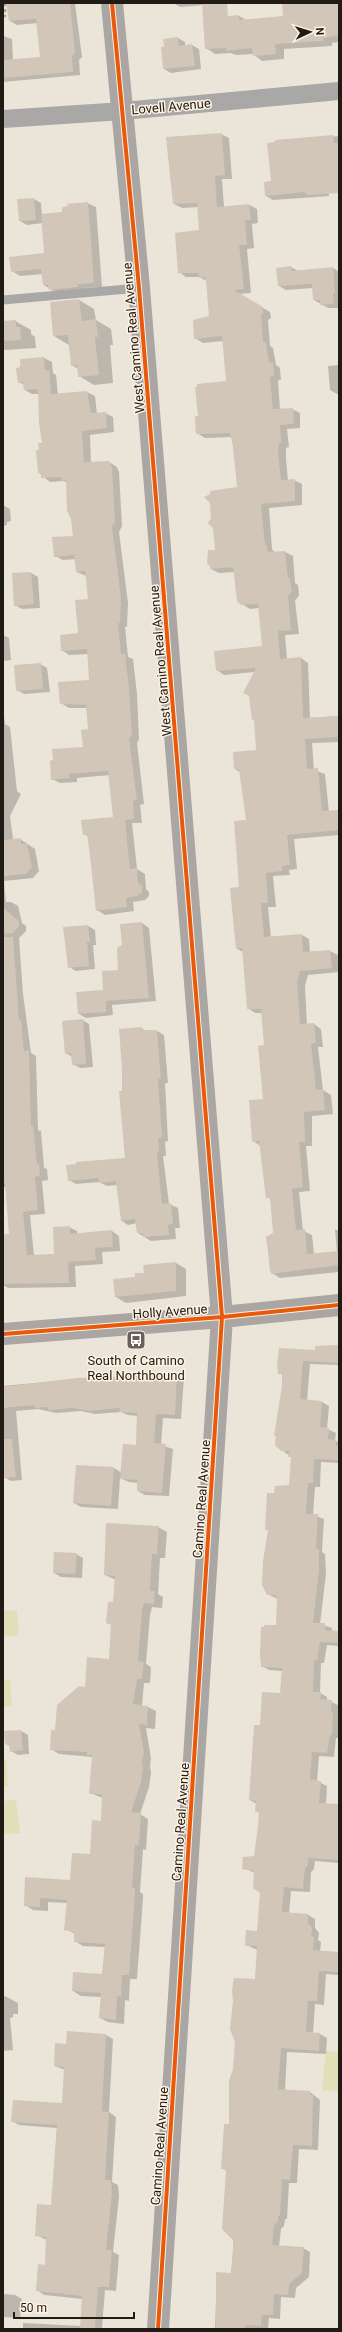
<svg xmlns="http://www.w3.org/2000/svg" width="342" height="2332" viewBox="0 0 342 2332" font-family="Roboto,sans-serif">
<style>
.green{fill:#dfe0b8}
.shadow{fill:#0003}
.building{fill:#d1c6b7}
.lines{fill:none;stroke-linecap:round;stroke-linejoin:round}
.path{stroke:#a5a39f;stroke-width:2.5;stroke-dasharray:3 3;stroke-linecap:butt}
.lane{stroke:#aaa8a7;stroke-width:9}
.street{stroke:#aaa8a7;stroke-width:18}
.secondary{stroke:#aaa6a4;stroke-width:22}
.cycleway-casing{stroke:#fef2e3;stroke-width:6}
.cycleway{stroke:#e8590c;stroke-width:4}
.labels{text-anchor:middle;stroke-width:3;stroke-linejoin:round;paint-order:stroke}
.street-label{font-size:13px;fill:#201b14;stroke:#fef2e3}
.poi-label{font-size:13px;fill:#201b14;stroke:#fef2e3}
</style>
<rect width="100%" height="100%" fill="#ebe4d9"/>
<path class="green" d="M17 1610 19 1635 3 1637V1611Z
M10 1679 12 1706 3 1707V1680Z
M6 1759 8 1786 3 1787V1760Z
M16 1800 20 1833 3 1834V1801Z
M326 2051 339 2052V2091L322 2090Z"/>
<path class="shadow" d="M7 3H75L82 57 79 60 80 75 3 82V36L12 39 13 60 41 58 37 23 17 25 10 21Z
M173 3H216V4L180 7Z
M283 3H339V42L332 43V46L284 49V59L262 61 253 54 236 55 231 53 215 54 206 48 226 17 239 16 246 20 284 17Z
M178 38 185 42V46L192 45 199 49 201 69 171 73 164 69 165 48Z
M221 134 229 138 232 179H222L224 207 249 205 257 209 258 223 252 224 254 248 247 249 251 293 239 294 270 312 271 318 268 320 270 346 273 348 276 365 280 368 281 380H278L280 410 292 409 300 413V428L287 429 289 447 286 448V459L288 481 294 480 302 484V505L269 508 272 549 275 553 285 552 293 556 295 583 298 585 299 595 295 601 299 634 285 635 287 659 301 658 308 663 310 718 339 716V742L312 743 314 770 325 774 329 812 339 811V839V835L294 839 297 869 289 870 290 875 273 876 276 907H268L271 938 302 935 309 939 310 952 330 951 338 955 339 972 308 975 305 986 307 1025 314 1024 321 1029 323 1047H318L323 1090 331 1095 333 1114 312 1116V1146H306L310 1191 299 1192 303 1231 312 1235 314 1254 337 1252 335 1230H339V1272L280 1278 272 1273 270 1270 267 1237 274 1233 271 1199 267 1197 261 1146 253 1141 264 1100 265 1046 262 1013H255L248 1008 243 952 236 948 247 821 240 772 235 769 257 751 255 721 253 719 254 672 224 675 217 670 263 647 259 608 250 609 242 604 235 572 219 573 211 569 238 488 232 437 205 438 197 433 199 417 228 382 224 341 203 343 195 338 210 316 207 281 199 277H186L179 272 200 231 198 207 182 208 174 204Z
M339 136V179L327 180 329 196 273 200 266 196 272 182 276 141Z
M34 199 41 203 42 215 63 213 87 203 96 207 102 287 85 288 86 292 58 294 44 285 43 274 20 276 12 271 46 254 43 223 27 225 20 221Z
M291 267 298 271 333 268 339 272V308H328L314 300 313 288 286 290 279 286Z
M79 300 94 309 96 320 111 329 113 345H110L113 383 94 385 79 376 78 369 72 365 69 345 54 336Z
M15 321 31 330V334L35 337 36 348 6 350 3 349V323Z
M44 358 52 362 53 373 56 375 58 395 87 392 95 396 97 414 105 413 113 417 114 432 90 435 91 463 109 462 117 467 119 472 122 526 119 532 128 603 127 627H125L128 657 133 659 137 694 139 739 137 743 144 804 140 805 142 823H132L137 869 145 874 146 889 149 892V896L145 900 133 902 134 911 105 915 97 910 89 837 84 834 114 818 110 775 77 778V782L60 783 52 779 84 748 89 730 88 708H69L61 703 90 681 88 654 69 655 62 650 79 634 89 600 86 576 77 572 76 559 63 560 55 556 74 537 67 483 64 481 50 482 38 472 43 444 39 394H32L25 390 24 385 19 382 21 360Z
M339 365V394H337L330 390 328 366Z
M3 505 10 509 11 521 7 522V525L3 526Z
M31 573 38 577 40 608 22 609 15 605Z
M3 635 9 638 11 660 3 661Z
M40 664 47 668 50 692 24 694 17 690Z
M3 707 5 724 10 727 17 791 21 794 10 816 13 839H20L35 849 39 871 33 878 4 881 6 902H11L18 906 22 923 26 926V931L19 938 23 994 31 1053 36 1056 38 1130 41 1131 44 1168 47 1169 48 1180 42 1181 45 1214 30 1215 34 1256 55 1254 69 1227 77 1231V1234L112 1231 119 1236 120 1251 102 1252 103 1264 75 1266 76 1287 8 1288 3 1285V1235H10L6 1187H3Z
M142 923 149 928 156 1001 112 1005 113 1015 86 1018 79 1014 105 991 119 970 123 945Z
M88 926 95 930 96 945H93L95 969 76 971 69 967Z
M82 1020 89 1024 93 1067 80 1068 73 1064 72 1057 66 1053Z
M141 1028 146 1031H157L164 1035 168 1083H165L168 1141 165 1142 166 1156H163L169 1204 178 1208 180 1228H175L176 1239 151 1241 138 1233 137 1223 128 1225 122 1221 118 1185 107 1186 99 1182 76 1184 69 1180 126 1159 123 1091Z
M176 1263 186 1269V1296L126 1303 116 1297 136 1278 145 1274 144 1266Z
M339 1346V1365L310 1364 307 1401 322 1402 329 1406 327 1429 336 1433 335 1440 339 1443V1463L321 1462 320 1487H315L313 1515 324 1519 322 1552 325 1554 326 1574 320 1624 332 1628V1632H339V1646L327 1645 324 1663H321L320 1693 327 1697V1700L338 1705 339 1738H336L334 1757 319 1756 317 1781 327 1786 326 1804 339 1805V1863L315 1861 314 1869 311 1872 310 1892 291 1891 289 1914 308 1915 315 1919V1928L319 1933 318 1940 321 1942 320 1952 339 1954V1975L326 1974 324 2005 315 2004 313 2033 320 2034 327 2038 326 2054 287 2052 285 2091 310 2092 320 2100 318 2150 299 2149 297 2183H289L287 2219H285L284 2226 281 2229 279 2246 303 2248 310 2252 309 2277 296 2288 295 2298 281 2297 280 2319 269 2318 268 2329H215L217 2273 231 2274 234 2247 227 2171 222 2168 256 1980 258 1950 246 1945 258 1932 261 1893 255 1873 243 1868 255 1857 260 1813 256 1811 257 1804 250 1800 281 1694 282 1671 269 1670 262 1666 277 1626 278 1599 267 1594 269 1531 266 1529 275 1494 290 1486 292 1458 282 1450 283 1386V1375L279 1373 316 1351Z
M177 1374 184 1378 181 1419 163 1418 161 1445 173 1449 169 1496 145 1495 138 1491V1483L129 1482 120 1478 118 1509 81 1507 74 1503 114 1468 122 1473 137 1446 138 1416 128 1415 121 1412 95 1414 81 1411 56 1413 38 1409 16 1411 22 1480 11 1481 4 1477 3 1386 77 1379Z
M158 1527 167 1532 165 1558H160L158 1594 163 1597 162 1608 152 1607 150 1615 146 1664 151 1667 150 1683H144L142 1706 148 1707 156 1711 155 1729 146 1728 151 1758 150 1766 151 1773 149 1787 140 1814 148 1819 146 1850 143 1849 140 1892 143 1894V1898L137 1979H130L129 2001 125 2000 124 2024 108 2022 100 2018 102 1997 81 1996 73 1991 103 1975 105 1947 83 1946 75 1941V1934L66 1929 67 1903 48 1902V1911L33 1910 25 1905 71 1881 91 1855 102 1822 103 1798 90 1793 93 1757 59 1754 51 1749 56 1731 86 1688 110 1660 112 1625 107 1623 114 1603 116 1580 105 1575Z
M76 1554 83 1558 82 1578 61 1577 54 1573Z
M21 1731 28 1735 29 1754 18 1755 11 1751 10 1746 6 1744Z
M5 1996 18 2003V2014H13V2017L10 2018 13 2050 3 2051V1997Z
M67 2032 106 2035 113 2039 109 2112 116 2117 112 2182 118 2185 119 2197 113 2252 119 2255 116 2291 105 2290 102 2328 104 2329H23V2323L81 2326 83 2299 44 2295 37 2290 46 2266 47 2240 36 2235 52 2206 57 2128 19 2125 12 2121 63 2104 65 2070 55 2066 67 2045Z
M3 2294 15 2295 22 2299 20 2318 3 2317Z"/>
<path class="building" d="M6 3H70L75 53 72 56 73 72 3 78V60L40 57 36 19 9 21Z
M202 3H227L228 16 239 15V20L283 16 282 3H339V35L323 38V41L275 44 276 54 253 56 252 48 226 51V48L205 49Z
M178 37 179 46 192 44 195 66 163 69 161 47H164L163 39Z
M222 133 225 175 215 176 217 207 249 204 251 220H245L247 245H239L244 289 234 290 263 307V313L261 315 263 342H266L269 363 273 362 274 376 270 377 273 409 293 408 294 422 292 424 280 425 281 443 279 444 278 454 281 480 295 479V501L261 504 265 545H267L268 552 285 551 288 577 290 580 292 591 288 596 291 630 278 631 280 659 301 657 303 718 339 716V737L305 739 307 769 318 768 322 811 339 810V830L287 835 290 865 282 866V871L266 873 268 903H261L264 937 302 934 303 952 330 950 332 968 300 971 297 982 300 1024 314 1023 316 1043 311 1044 316 1090 323 1089 325 1110 304 1112 305 1142H299L303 1187 292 1189 296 1230 305 1229 307 1254 339 1251V1265L271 1274 266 1237 273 1233 270 1197 266 1198 259 1141 252 1142 249 1100 263 1099 258 1046 264 1045 261 1009H247L242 948 236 949 230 888 239 887 234 821 246 820 239 769H234L233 752 256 750 254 720H252L249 696 243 693 256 668 216 671 214 651 262 646 258 604 241 605 237 601 233 567 210 569V566L207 564 208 550H215L213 528 208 523 211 518 210 503 204 497 210 494V491L237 487 233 446 230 433 196 434 195 416H198L195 387H197V384L226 381 222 336 194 339 193 320 209 316 206 280 205 277 199 278 198 273H178L175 233 199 230 197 203 173 204 166 137Z
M333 135 334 143H339V193L310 195 305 194V192L265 196 264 182 271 181 267 143 275 142V140Z
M34 198 36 220 19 221 17 199Z
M88 202 94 283 78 284V287L49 290 48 285H43L41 269 11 272 9 257 44 253 41 214 62 212V207L68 206 67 204Z
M291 266 292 271 333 267 335 293H333L334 304 320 305V300H313L312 284 278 286 276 268Z
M79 299 82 321 96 319 98 337H95L99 375 78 377 77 365 71 366 68 335 53 336 50 302Z
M16 320V327H20L21 340 3 341V321Z
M44 357 45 370H49L51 394 87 391 91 413 106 412 107 428 82 431 84 462 109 461 112 467 115 522 112 527 121 598 120 623H118L121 654H125L129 689 132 735 129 738 137 800 133 801 134 819 125 820 130 869 137 868 138 883 142 886V892L137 896 126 898 127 907 96 911 89 847 87 834 83 835 81 820 113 817 108 771 69 774 70 778 51 780 50 761 53 760 52 749 83 747 81 730 88 729 86 705 60 704 58 682 89 680 87 649 61 651 60 635 78 633 75 600 88 599 85 571 76 572 74 555 54 557 52 537 73 536 71 519 67 511 66 480 62 481 61 477 41 478V473H38L36 451 39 449 38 443H42L39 423 38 389 24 390 23 382 18 383 16 368 21 367 20 359Z
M31 572 34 604 14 606 12 573Z
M41 663 43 689 16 691 14 665Z
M21 838V844H27L32 867 26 874 3 876V840Z
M3 908 19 921V926L13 933 3 934Z
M142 922 149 998 106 1001V1012L78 1014 76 992 103 990 102 971 118 970 117 948 122 945 120 924Z
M88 925 90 942H87L89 966 68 968 63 927Z
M3 937H13L19 1020 21 1019 24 1051 29 1050 31 1126H33L37 1164H39L40 1176 35 1177 38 1210 23 1212 27 1255 54 1254 53 1227 70 1226V1234L112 1230 113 1247 95 1248 96 1260 68 1262 69 1283 3 1284V1234H9L5 1183H3Z
M83 1019 86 1064 72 1065 71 1053 65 1054 62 1021Z
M142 1027V1030H157L161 1079H158L162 1138H158L159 1152H157L162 1204 171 1203 173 1224 168 1225 169 1235 143 1237V1233H137L135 1219 121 1221 116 1181 99 1183 98 1178 68 1181 66 1165 76 1164V1162L125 1158 119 1091H122V1069L119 1029Z
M176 1262V1291L115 1297 113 1279 135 1277V1273H144L143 1265Z
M339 1345V1363L303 1361 300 1399 322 1401 320 1427 329 1428 328 1439 336 1440V1446H339V1460L314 1459 313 1483H308L306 1514H318L316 1549H319V1569L313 1623H325V1630L339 1631V1643L320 1642 317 1660H314L313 1692H321L320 1699 332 1700 331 1712H333L332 1735H330L327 1753 312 1752 310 1779 321 1781 319 1803 339 1804V1860L308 1858V1865L305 1868 303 1889 284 1887 282 1912 308 1914V1923L312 1928 311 1936 314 1937 313 1950 339 1952 338 1972 319 1971 317 2001H308L306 2032 320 2033 319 2051 281 2048 278 2089 310 2091V2095H313L312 2146 293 2145 290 2180 282 2179 280 2216H278V2222L274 2225 272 2245 304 2247 302 2273 289 2284 288 2295 274 2294 273 2315H262L261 2326 245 2325V2329H216V2272L231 2273 233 2247V2240L222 2229 226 2171 225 2169H221L224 2124H229V2081L233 2069 235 2042 230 2029 233 2001 232 1990 234 1978 255 1979 257 1946H245L246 1930 257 1931 260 1893 253 1888 254 1871 242 1869 243 1857 254 1856 258 1827 259 1812 255 1811 256 1801 249 1800 254 1725H260L262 1692 280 1693 282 1668 261 1667 260 1654 261 1627H264V1625H276L277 1599 276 1595H267L262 1585 263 1561 268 1530H265L267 1493H274L275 1486 289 1485 291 1457H288L289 1451H281L275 1445 276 1436H274L282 1386V1374H278L277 1364 279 1348 315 1350V1346Z
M162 1372 177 1373 175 1415 156 1414 154 1443 166 1444 162 1493 137 1491V1480L120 1479 123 1444 136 1445 137 1413 119 1412 120 1408 88 1411 73 1408 48 1410V1407L35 1408V1405L3 1408V1387L77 1378 149 1376V1373L162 1374Z
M3 1439H12L16 1477 3 1478Z
M76 1465 114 1467 111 1506 73 1503Z
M106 1523 159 1526 157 1554H152L150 1591H155L154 1604 144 1603 142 1610 138 1661 144 1662 142 1679H137L133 1704 148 1706 147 1725 139 1724 144 1753 142 1761 143 1768 141 1782 131 1812 141 1813 139 1845H135L132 1888H135V1893L129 1975H122L121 1997 117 1996 116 2020 99 2018 101 1993 72 1991 73 1972 102 1974 105 1944 74 1942V1932L64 1930 67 1900 40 1898V1907L24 1906 25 1877 70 1880 72 1853 90 1854 92 1820 101 1821 102 1794H89L92 1755H87V1752L50 1750 51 1730H55L57 1705 79 1686 85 1687 87 1657 109 1659 111 1624 106 1623 108 1602H113L115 1576 104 1575Z
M54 1552 77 1553 75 1574 53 1573Z
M21 1730 23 1750 10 1752 9 1744H5L4 1731Z
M67 2031 106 2034 102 2111 109 2112 105 2180H111L112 2193 106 2250H112L109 2287H98L95 2329H80L82 2296 36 2291 38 2264 45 2265 46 2237 35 2236 37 2204 51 2205 57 2125 11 2122 13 2100 62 2103 64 2067 54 2066 55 2043 66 2044Z"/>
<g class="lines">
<path class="path" d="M3 16H5V3"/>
<path class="lane" d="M3 300 139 288"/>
<path class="street" d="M3 119 123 111 339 91"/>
<path class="secondary" d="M112 3 139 288 222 1317 158 2329
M3 1334 222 1317 339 1305"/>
<defs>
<path id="cycleway" d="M112 3 139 288 222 1317 158 2329
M3 1334 222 1317 339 1305"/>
</defs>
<use href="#cycleway" class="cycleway-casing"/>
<use href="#cycleway" class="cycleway"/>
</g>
<defs>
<symbol id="bus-square" viewBox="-11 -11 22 22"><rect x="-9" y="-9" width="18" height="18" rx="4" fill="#676159" stroke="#fef2e3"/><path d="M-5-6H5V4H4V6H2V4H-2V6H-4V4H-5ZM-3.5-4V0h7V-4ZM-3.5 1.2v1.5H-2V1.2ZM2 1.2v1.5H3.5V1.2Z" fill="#fff"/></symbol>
</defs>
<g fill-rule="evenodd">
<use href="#bus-square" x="125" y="1329" width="22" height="22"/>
</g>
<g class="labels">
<g class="street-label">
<text transform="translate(171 106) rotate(-5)" y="5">Lovell Avenue</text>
<text transform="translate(133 338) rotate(-95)" y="5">West Camino Real Avenue</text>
<text transform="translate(160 661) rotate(-95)" y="5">West Camino Real Avenue</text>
<text transform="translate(170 1311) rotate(-4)" y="5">Holly Avenue</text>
<text transform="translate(201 1499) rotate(-86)" y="5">Camino Real Avenue</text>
<text transform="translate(180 1822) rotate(-86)" y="5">Camino Real Avenue</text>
<text transform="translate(159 2146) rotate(-86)" y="5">Camino Real Avenue</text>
</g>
<g class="poi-label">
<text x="136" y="1365">South of Camino<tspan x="136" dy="15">Real Northbound</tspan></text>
</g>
</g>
<rect width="342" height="2332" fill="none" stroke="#201b14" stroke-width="8"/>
<g transform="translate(310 32) rotate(86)" stroke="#fef2e3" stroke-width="3" paint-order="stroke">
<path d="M0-3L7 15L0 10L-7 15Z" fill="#201b14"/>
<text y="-6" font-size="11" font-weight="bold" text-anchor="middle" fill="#201b14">N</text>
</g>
<path d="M14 2312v6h120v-6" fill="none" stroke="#201b14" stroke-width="2"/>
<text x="20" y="2312" font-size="12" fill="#201b14" stroke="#fef2e3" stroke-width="3" paint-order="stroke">50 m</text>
</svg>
